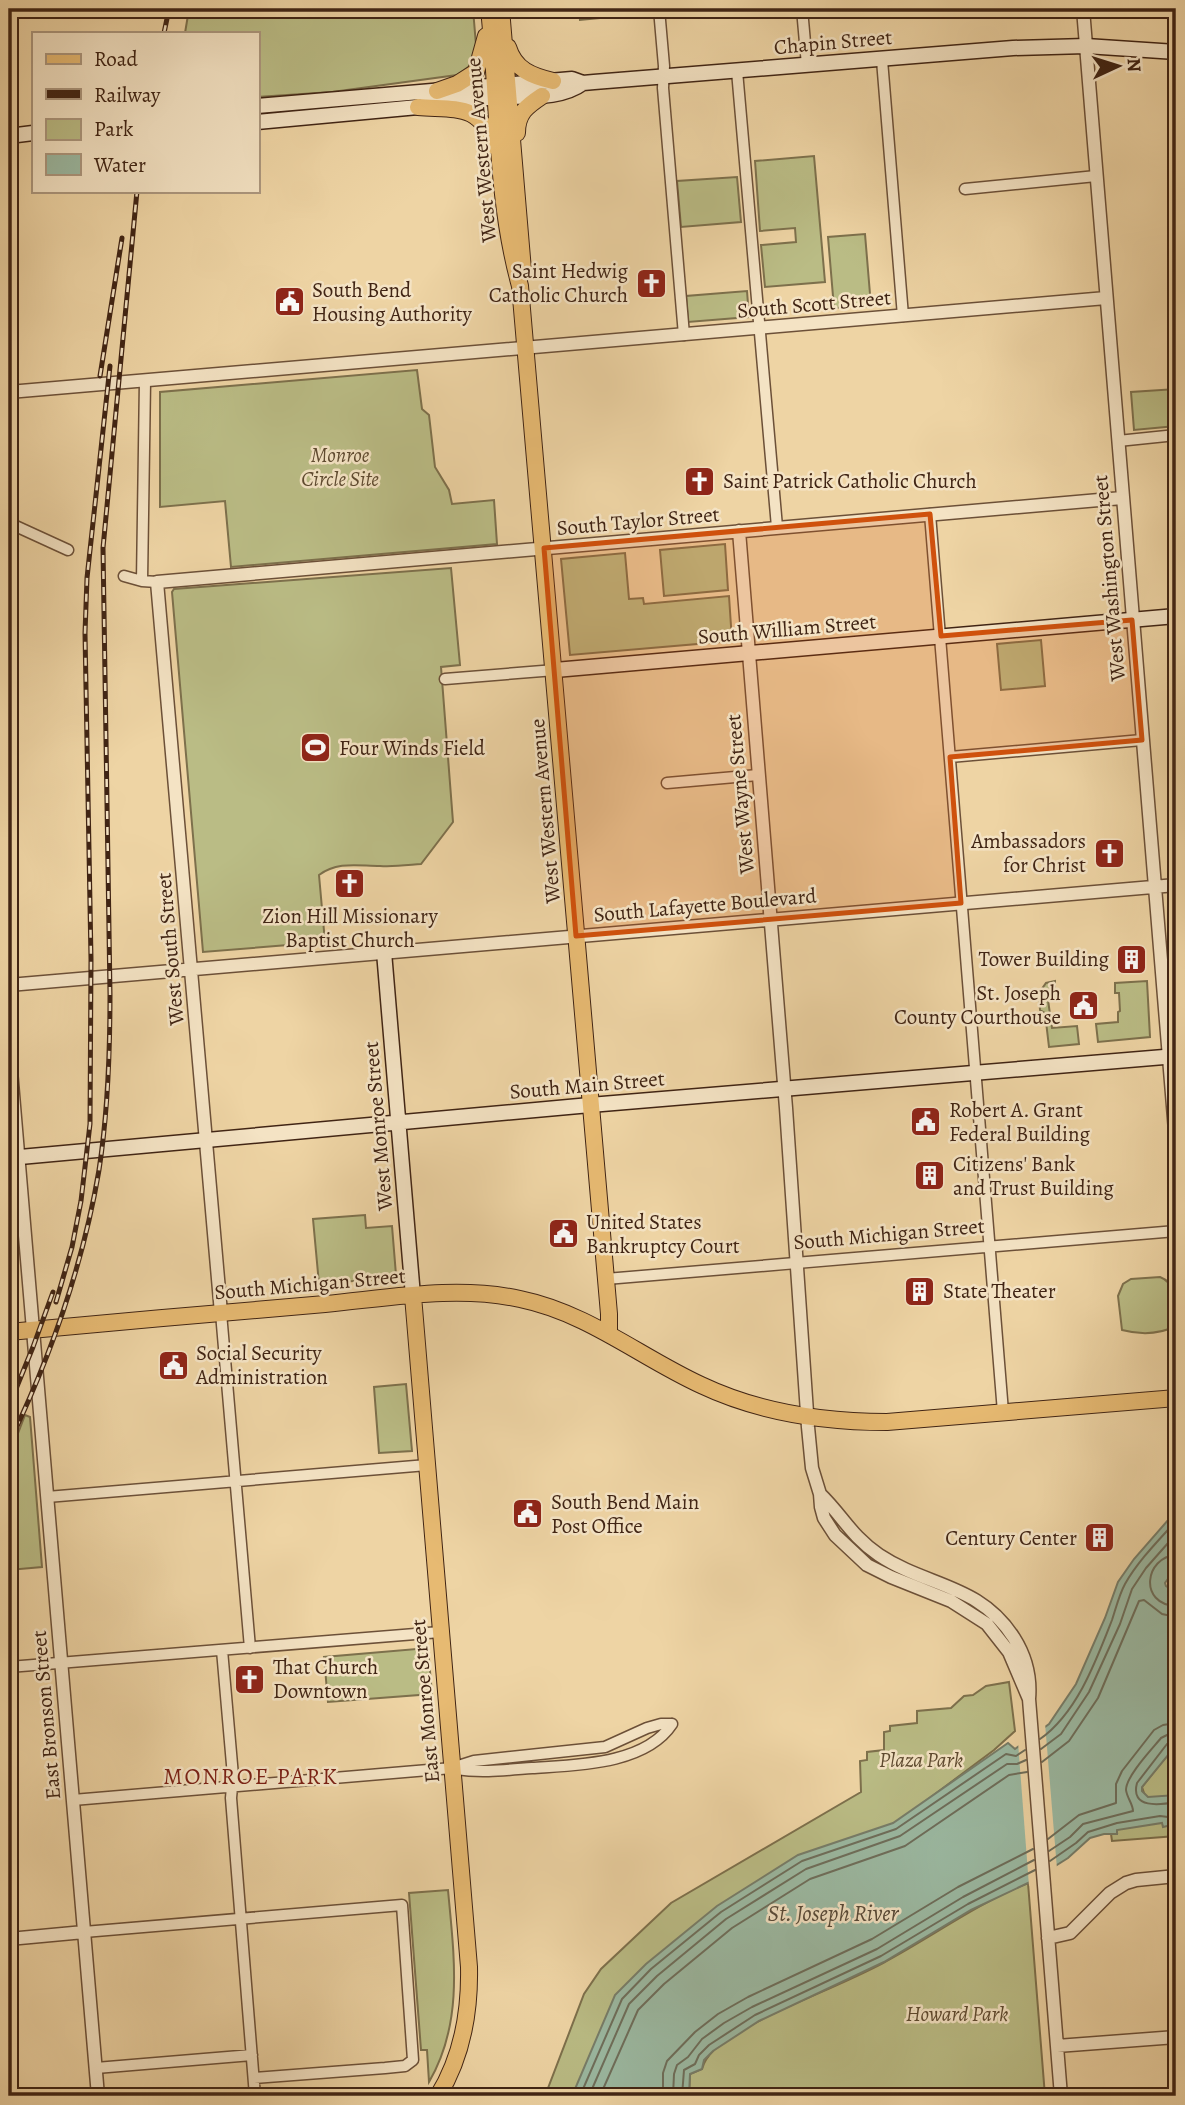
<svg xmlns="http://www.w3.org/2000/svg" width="1185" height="2105" viewBox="0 0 1185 2105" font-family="Alegreya,serif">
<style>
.green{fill:#babc85;stroke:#7d704c;stroke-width:2}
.water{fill:#9bb9a2;stroke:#777d69;stroke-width:2}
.pier{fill:#eed4a4}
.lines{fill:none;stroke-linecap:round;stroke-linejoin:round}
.shore{stroke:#6e6e5b;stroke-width:2}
.minor-casing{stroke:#6c5038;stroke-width:13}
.tertiary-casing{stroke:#6c5038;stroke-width:15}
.secondary-casing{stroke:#402414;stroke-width:17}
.primary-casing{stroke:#402414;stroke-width:18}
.minor{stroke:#f4e3c4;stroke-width:10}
.tertiary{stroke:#f4e3c4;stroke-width:12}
.secondary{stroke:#f4e3c4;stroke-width:14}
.primary{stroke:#e7ba72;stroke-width:16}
.rail-casing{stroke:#402414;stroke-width:5}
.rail{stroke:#f4e3c4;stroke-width:2.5;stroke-dasharray:8;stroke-linecap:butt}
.marked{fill:#cf510d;fill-opacity:0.2;stroke:#cf510d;stroke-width:5;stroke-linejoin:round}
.labels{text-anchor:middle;stroke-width:5;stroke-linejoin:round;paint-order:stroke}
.street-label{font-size:21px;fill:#402414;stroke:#f4e3c4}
.poi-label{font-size:21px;fill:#402414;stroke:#f4e3c4;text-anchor:start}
.park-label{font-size:21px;font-style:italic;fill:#5e4a30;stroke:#f4e3c4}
.neighbourhood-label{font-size:23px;letter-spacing:2px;fill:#7a1f14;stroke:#f4e3c4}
.water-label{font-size:23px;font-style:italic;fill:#574938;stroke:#f4e3c4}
</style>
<rect width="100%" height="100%" fill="#eed4a4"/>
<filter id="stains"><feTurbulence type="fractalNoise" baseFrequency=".00286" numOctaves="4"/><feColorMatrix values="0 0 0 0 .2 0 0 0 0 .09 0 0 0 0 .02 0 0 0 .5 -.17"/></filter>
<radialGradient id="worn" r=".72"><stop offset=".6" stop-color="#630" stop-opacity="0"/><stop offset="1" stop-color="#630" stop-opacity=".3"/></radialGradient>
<path class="green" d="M189 9H473L476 45 471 65 457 75 332 92 257 97V33H185Z
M579 9H651L652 13 580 20Z
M814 156 825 282 765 287 761 245 796 242 795 228 760 231 755 161Z
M737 177 741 222 681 227 677 181Z
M865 234 871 306 834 308 828 237Z
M747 291 749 317 688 322 686 296Z
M417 370 422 409 429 415 435 467 449 490 452 504 494 500 497 544 231 567 225 501 160 507V392Z
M1176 389V426L1134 430 1131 392Z
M725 544 728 590 664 596 660 550Z
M625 553 629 599 643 598 644 604 729 596 732 641 570 655 561 559Z
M451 568 460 665 441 667 453 822 421 864C408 865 394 867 380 866 358 866 338 861 319 875L325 942 203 952 172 592 174 589Z
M1041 640 1045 686 1001 690 997 644Z
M1055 981V988L1050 989V999L1048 1000 1052 1028 1077 1026 1079 1044 1049 1047 1045 1013 1040 1010 1039 993 1046 983Z
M1147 981 1150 1037 1098 1042 1096 1024 1118 1022V1012L1120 1011 1119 993H1115V983Z
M365 1215 366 1228 392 1226 396 1275 389 1278 319 1284 313 1219Z
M1160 1277C1179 1284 1175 1309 1176 1326 1158 1335 1141 1335 1122 1330L1118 1296 1123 1284 1131 1279Z
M406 1384 412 1451 379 1453 374 1387Z
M25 1415 30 1417 42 1567 9 1570V1457Z
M428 1648 432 1694 328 1702 324 1657Z
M1009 1682 1015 1731 994 1750 895 1824 575 2096H545L584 1994 601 1969 671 1903 861 1792 860 1761 867 1760V1752L884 1750V1732L890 1731V1726L917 1723V1711L951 1708 964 1696 973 1695 986 1686Z
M1173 1748 1176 1749V1836L1112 1841 1111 1834 1117 1833 1116 1830 1145 1796 1142 1787Z
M1028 1883 1045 2096H689L690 2074 702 2069C706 2054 720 2044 734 2035 781 2006 834 1989 883 1963 932 1937 976 1904 1028 1883Z
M448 1890C454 1956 464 2022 429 2082L427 2050H421L409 1893Z"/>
<path class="water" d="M1176 1511V1568L1165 1583 1166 1586 1176 1592V1749H1173L1142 1787V1791L1148 1797 1176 1795V1824L1163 1827 1162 1823 1117 1830V1834H1104L1090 1838 1068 1858 1028 1883 971 1910 884 1962 759 2021 713 2051 704 2060 702 2069 690 2074 689 2096H572L615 1995 646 1964 717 1906 798 1855 893 1823 1008 1743 1015 1749 1049 1724 1076 1684 1105 1618 1118 1582 1134 1559Z"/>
<path class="pier" d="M1045 1723 1057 1869 1029 1886 1018 1742Z"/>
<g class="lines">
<path class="shore" d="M1176 1555C1145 1557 1138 1604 1176 1606
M1040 1739C1077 1713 1096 1661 1112 1620 1116 1608 1119 1595 1125 1584 1138 1561 1158 1541 1176 1521
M1176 1742 1167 1744 1137 1783C1130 1809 1160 1805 1176 1802
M1041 1749 1061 1734 1089 1692 1120 1624 1132 1589 1146 1568 1176 1534
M1042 1762 1069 1741 1098 1698 1139 1601 1144 1600 1162 1614 1176 1617
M1048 1839 1079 1815 1116 1803V1784L1122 1771 1154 1730 1163 1725 1176 1723
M1049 1851 1070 1837 1083 1824 1133 1811C1133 1804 1127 1798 1126 1790 1126 1776 1152 1749 1161 1738L1169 1734 1176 1733
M1050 1861 1076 1843 1088 1832 1117 1823 1160 1816 1176 1818
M580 2096 622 1999 651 1969 721 1912 802 1861 896 1829 1006 1754 1016 1756 1025 1750
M589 2096 629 2004 657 1976 726 1919 806 1869 900 1836 1007 1764H1017L1026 1760
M600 2096 638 2010 664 1984 732 1928 810 1879 905 1846 1009 1775 1027 1772
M663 2096V2073L667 2061 695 2032 718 2014 748 1997 872 1939 958 1887 1033 1849
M673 2096 674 2074 677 2065 688 2057 702 2039 724 2023 752 2007 877 1949 963 1897 1034 1860
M682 2096 684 2070 695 2064 699 2055 709 2045 755 2015 881 1956 968 1904 1035 1870"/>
<defs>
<path id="minor" d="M659 9 664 66 663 88 684 335
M802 9 807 65
M882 60 903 316
M737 71 777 527
M965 189 1096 176
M1118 441 1176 435
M930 514 1003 1412
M9 523 68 550
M124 576 142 581 157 582
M142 581 145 381
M445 679 555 670
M950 757 1142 740
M667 783 758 775
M606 1279 1176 1231
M221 1313 250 1648
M47 1497 427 1465
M222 1650 233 1776 231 1798 255 2096
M9 1667 440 1632
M456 1769C481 1773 506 1770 532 1768 575 1765 645 1765 672 1724
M73 1800 452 1768 474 1761 605 1747 647 1728 661 1724H672
M84 1932 402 1905 413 2060 405 2066 385 2068 254 2078
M96 2068 252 2055"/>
<path id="tertiary" d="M1083 9 1176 1143
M9 392 1106 298
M739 531 786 1108 808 1427 812 1468 820 1494 821 1507 824 1518 835 1535 867 1565 891 1577 951 1601 987 1624 1009 1652 1029 1699
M9 985 1176 885
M9 1047 98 2096
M221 1313 157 582 1122 498
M820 1494C842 1515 851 1536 879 1555 927 1587 980 1584 1014 1638 1026 1657 1031 1676 1029 1699L1061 2096
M1048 1938 1070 1933 1110 1893 1126 1883 1136 1880 1176 1876
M9 1939 84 1932
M1057 2046 1176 2037"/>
<path id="secondary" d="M257 106 572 79 583 83 594 82 1013 48 1086 46 1176 52
M257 122 418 107C446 100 475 99 504 97 530 96 561 99 583 83
M9 136 33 133
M555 670 1176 616
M384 952 413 1296
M9 1158 590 1105 1176 1056"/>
<path id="primary" d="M489 9C499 102 495 196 520 286L609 1314V1333
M501 9 523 270
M508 47C515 70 532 76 553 81
M437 91 457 84 476 72 486 36
M418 107C457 110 480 103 494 146
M517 133C517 113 527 106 542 96
M413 1296 469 1967C470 2013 462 2057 438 2096
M9 1332C114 1322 220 1313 325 1304 389 1298 457 1285 520 1299 588 1313 640 1357 701 1385 760 1413 822 1422 887 1422L1176 1398"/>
</defs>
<use href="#minor" class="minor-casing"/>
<use href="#tertiary" class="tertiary-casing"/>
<use href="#secondary" class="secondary-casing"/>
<use href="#primary" class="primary-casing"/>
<use href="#minor" class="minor"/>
<use href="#tertiary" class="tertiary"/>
<use href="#secondary" class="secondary"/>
<use href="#primary" class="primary"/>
<defs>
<path id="rail" d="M164 33 169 9
M100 376 122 238
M56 1302 72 1247 81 1201 90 1124 91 959 85 633 87 578 110 366
M9 1406 33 1347 53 1292
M9 1443C51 1356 83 1265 99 1170 108 1112 110 1053 110 994L103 548 137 191"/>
</defs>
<use href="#rail" class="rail-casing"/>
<use href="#rail" class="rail"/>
</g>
<path class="marked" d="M930 514 941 636 1132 620 1142 740 950 757 961 903 576 936 544 548Z"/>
<defs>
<symbol id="church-square" viewBox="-11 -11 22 22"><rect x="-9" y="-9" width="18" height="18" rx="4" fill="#8f2418" stroke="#f4e3c4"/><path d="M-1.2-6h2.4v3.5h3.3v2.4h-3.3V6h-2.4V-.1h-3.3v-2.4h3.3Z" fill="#fff"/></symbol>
<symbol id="civic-square" viewBox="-11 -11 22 22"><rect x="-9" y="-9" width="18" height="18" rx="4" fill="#8f2418" stroke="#f4e3c4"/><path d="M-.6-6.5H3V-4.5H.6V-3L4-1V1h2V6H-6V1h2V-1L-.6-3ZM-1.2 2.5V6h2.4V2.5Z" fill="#fff"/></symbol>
<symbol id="stadium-square" viewBox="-11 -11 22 22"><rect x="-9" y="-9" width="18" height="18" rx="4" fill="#8f2418" stroke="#f4e3c4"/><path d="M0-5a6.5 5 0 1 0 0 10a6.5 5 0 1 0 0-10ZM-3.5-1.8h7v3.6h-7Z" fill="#fff"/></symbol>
<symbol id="building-square" viewBox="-11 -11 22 22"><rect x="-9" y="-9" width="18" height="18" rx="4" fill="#8f2418" stroke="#f4e3c4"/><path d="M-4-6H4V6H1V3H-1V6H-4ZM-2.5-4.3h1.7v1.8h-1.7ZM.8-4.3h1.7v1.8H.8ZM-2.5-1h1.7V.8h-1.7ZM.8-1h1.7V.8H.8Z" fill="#fff"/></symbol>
</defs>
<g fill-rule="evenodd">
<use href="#church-square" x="634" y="266" width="35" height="35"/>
<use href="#civic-square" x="272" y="284" width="35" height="35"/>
<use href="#church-square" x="682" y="464" width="35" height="35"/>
<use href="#stadium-square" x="298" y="730" width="35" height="35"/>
<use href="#church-square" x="1092" y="836" width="35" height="35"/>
<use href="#church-square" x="332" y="866" width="35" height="35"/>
<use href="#building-square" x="1114" y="942" width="35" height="35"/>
<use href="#civic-square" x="1066" y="988" width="35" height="35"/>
<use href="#civic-square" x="908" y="1104" width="35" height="35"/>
<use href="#building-square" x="912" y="1158" width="35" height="35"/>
<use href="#civic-square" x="546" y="1216" width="35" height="35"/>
<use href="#building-square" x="902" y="1274" width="35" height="35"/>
<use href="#civic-square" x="156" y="1348" width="35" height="35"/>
<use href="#civic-square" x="510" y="1496" width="35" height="35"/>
<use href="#building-square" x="1082" y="1520" width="35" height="35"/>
<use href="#church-square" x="232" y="1662" width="35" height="35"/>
</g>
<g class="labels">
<g class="street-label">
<text transform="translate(833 42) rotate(-5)" y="7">Chapin Street</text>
<text transform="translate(481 150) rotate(-95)" y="7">West Western Avenue</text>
<text transform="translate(814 304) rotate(-5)" y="7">South Scott Street</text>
<text transform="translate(638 521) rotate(-5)" y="7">South Taylor Street</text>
<text transform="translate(1109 578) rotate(-95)" y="7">West Washington Street</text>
<text transform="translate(787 629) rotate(-5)" y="7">South William Street</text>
<text transform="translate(740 794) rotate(-95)" y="7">West Wayne Street</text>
<text transform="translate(545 811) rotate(-95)" y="7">West Western Avenue</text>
<text transform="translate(705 905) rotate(-5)" y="7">South Lafayette Boulevard</text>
<text transform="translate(170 949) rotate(-95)" y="7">West South Street</text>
<text transform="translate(587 1085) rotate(-5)" y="7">South Main Street</text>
<text transform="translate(378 1126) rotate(-95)" y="7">West Monroe Street</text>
<text transform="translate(889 1234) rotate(-5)" y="7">South Michigan Street</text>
<text transform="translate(310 1284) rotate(-5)" y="7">South Michigan Street</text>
<text transform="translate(425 1701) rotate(-95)" y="7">East Monroe Street</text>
<text transform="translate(46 1715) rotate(-95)" y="7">East Bronson Street</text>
</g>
<g class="poi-label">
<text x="628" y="278" text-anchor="end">Saint Hedwig<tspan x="628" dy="24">Catholic Church</tspan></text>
<text x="312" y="297">South Bend<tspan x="312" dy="24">Housing Authority</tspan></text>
<text x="723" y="488">Saint Patrick Catholic Church</text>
<text x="339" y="755">Four Winds Field</text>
<text x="1086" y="848" text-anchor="end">Ambassadors<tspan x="1086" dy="24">for Christ</tspan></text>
<text x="350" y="923" text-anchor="middle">Zion Hill Missionary<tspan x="350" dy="24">Baptist Church</tspan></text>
<text x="1109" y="966" text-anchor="end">Tower Building</text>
<text x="1061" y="1000" text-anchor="end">St. Joseph<tspan x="1061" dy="24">County Courthouse</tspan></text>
<text x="949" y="1117">Robert A. Grant<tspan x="949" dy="24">Federal Building</tspan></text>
<text x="953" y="1171">Citizens' Bank<tspan x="953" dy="24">and Trust Building</tspan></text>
<text x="586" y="1229">United States<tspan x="586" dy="24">Bankruptcy Court</tspan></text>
<text x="943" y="1298">State Theater</text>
<text x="196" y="1360">Social Security<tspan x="196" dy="24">Administration</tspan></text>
<text x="551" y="1509">South Bend Main<tspan x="551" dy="24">Post Office</tspan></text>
<text x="1077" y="1545" text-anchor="end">Century Center</text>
<text x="273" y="1674">That Church<tspan x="273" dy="24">Downtown</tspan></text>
</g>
<g class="park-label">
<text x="340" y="462">Monroe<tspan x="340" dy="24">Circle Site</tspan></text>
<text x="921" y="1767">Plaza Park</text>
<text x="957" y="2021">Howard Park</text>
</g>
<g class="neighbourhood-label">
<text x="251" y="1784">MONROE PARK</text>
</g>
<g class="water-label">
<text x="833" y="1921">St. Joseph River</text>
</g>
</g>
<rect width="1185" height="2105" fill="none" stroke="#eed4a4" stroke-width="35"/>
<rect x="10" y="10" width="1164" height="2084" fill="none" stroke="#402414" stroke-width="3.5"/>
<rect x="18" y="18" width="1150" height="2070" fill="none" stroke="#402414" stroke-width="2"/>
<rect x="32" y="32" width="228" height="161" fill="#f4e3c4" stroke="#ac977e" stroke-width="2"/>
<rect x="46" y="54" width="35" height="10" fill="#e7ba72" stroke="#ac977e" stroke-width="2"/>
<text x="94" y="66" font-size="21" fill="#402414">Road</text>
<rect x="46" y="89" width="35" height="10" fill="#402414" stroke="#ac977e" stroke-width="2"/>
<text x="94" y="102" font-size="21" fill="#402414">Railway</text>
<rect x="46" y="119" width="35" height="21" fill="#babc85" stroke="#ac977e" stroke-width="2"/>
<text x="94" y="136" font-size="21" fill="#402414">Park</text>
<rect x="46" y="154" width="35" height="21" fill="#9bb9a2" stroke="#ac977e" stroke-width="2"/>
<text x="94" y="172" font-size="21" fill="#402414">Water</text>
<g transform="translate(1118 66) rotate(86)" stroke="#f4e3c4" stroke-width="5" paint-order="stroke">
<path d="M0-5L12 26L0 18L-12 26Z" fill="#402414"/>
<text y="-10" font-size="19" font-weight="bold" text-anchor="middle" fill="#402414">N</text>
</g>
<rect width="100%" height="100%" filter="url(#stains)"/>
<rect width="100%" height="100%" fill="url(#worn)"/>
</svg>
